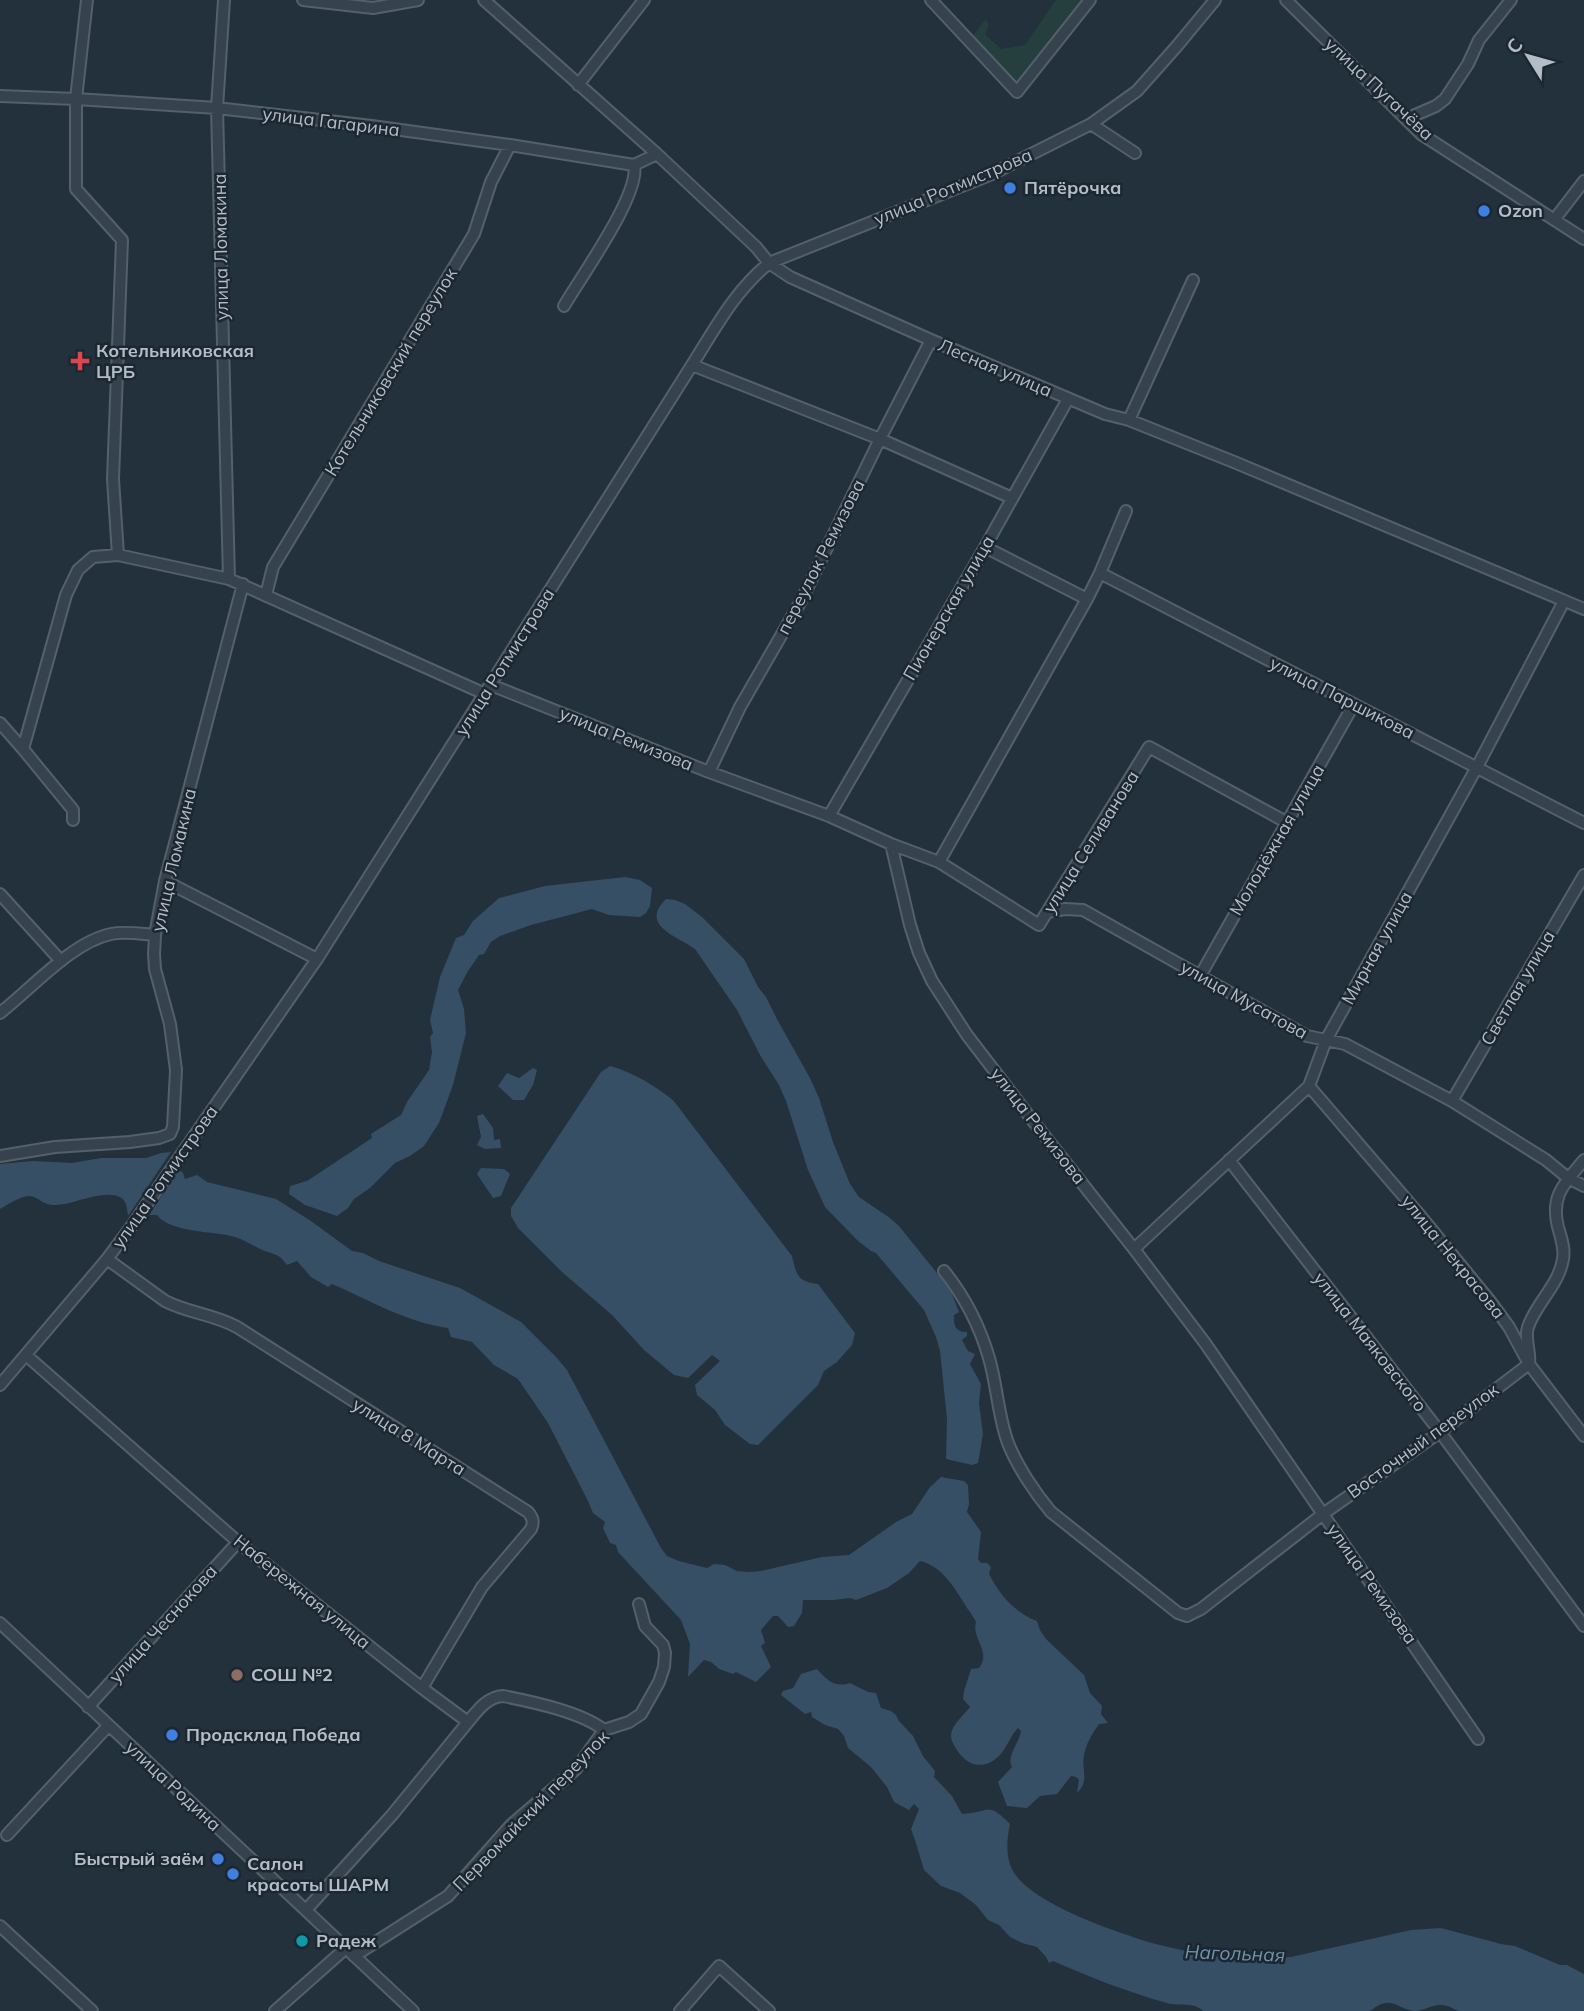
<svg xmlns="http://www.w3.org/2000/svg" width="1584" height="2011" viewBox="0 0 1584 2011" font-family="Mulish,sans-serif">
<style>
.green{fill:#253f3e}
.water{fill:#364f64}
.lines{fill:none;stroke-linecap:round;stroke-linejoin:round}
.minor-casing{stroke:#54606a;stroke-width:14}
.minor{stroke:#36424d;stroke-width:10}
.shop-dot{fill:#3f7fe0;stroke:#1c2731;stroke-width:2.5}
.health-dot{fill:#e0444e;stroke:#1c2731;stroke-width:2.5}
.education-dot{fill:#8d6e63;stroke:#1c2731;stroke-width:2.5}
.culture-dot{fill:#0f9aa8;stroke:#1c2731;stroke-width:2.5}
.labels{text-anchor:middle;stroke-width:5;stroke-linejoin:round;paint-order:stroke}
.street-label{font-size:18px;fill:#b2bdc8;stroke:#1c2731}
.poi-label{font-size:18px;font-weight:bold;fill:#b2bdc8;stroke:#1c2731;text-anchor:start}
.water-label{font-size:19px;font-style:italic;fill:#7193ac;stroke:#1c2731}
</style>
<rect width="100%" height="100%" fill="#22313c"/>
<path class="green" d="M1056 0H1084L1019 82H1012L971 38 986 19 989 26 985 34 1001 49 1025 45Z"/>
<path class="water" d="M625 877 640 880 652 888 650 906 646 913 640 917 609 915 592 909 531 925 500 936 491 942 484 954 479 955 468 971 458 990 464 1009 466 1033 453 1085 439 1123 424 1146 410 1156 395 1163 370 1188 354 1199 348 1208 337 1216 305 1205 289 1194 290 1186 307 1181 372 1138 371 1134 401 1115 407 1102 429 1070 432 1052 430 1037 433 1033 430 1020 440 977 456 938 464 935 473 921 499 898 545 886Z
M666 899 675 900 685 904 702 917 744 959 758 987 766 997 778 1021 810 1078 819 1098 833 1142 850 1184 859 1197 890 1218 899 1226 945 1283 952 1294 959 1312 954 1315C953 1325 956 1333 967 1332V1336L962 1340 968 1351 975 1354 970 1364 981 1384 979 1403 983 1434 978 1463 972 1465 946 1459 947 1419 940 1351 936 1337 924 1310 876 1253 871 1251 858 1241 825 1207 808 1170 786 1101 779 1085 760 1055 737 1010 695 949C680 937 638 926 666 899Z
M610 1066C635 1073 653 1085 673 1100L792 1256C797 1276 797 1281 818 1284L855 1333 852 1345 837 1362 824 1371 818 1385 758 1445 750 1444 725 1425 715 1410 697 1395 695 1385 720 1361 712 1355 688 1378 674 1375 644 1350 612 1315 562 1272 518 1228 511 1216V1208L601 1072Z
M533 1068 537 1070 533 1085 524 1100H513L498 1086 507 1073 519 1078Z
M483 1114 493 1128 494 1140 500 1139 501 1148 485 1149 477 1145 481 1137 477 1116Z
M171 1152 128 1216C127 1210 127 1200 120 1197 102 1189 74 1205 55 1205 44 1206 39 1197 30 1196 22 1195 7 1205 0 1209V1164L33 1161 72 1163 101 1158H146L161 1153Z
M481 1168 504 1169 510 1174 501 1196 493 1198 477 1174Z
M179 1170 183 1173 185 1179 197 1175 207 1182 276 1199 311 1221 352 1251 363 1253 379 1261 460 1288 480 1299 521 1322 557 1358 567 1370 661 1548 667 1556 679 1561 707 1568 714 1564 725 1565 737 1571 749 1572 761 1571 822 1557 849 1555 896 1522 912 1514 930 1487 941 1477 964 1481 968 1485 969 1504 967 1512 981 1532 978 1559 981 1563H987L991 1567 989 1574C1000 1595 1015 1613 1037 1621L1040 1630 1046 1639 1084 1675 1090 1693 1102 1706 1101 1714 1108 1723 1099 1724C1092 1734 1086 1744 1084 1755 1081 1770 1090 1781 1077 1793L1079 1780 1076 1777 1071 1776 1057 1794 1040 1796 1027 1808 1007 1806 998 1782 1012 1767C1006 1756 1019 1744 1021 1731L1018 1728C1010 1736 1007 1748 999 1756 984 1770 968 1767 957 1750 954 1745 951 1741 951 1735 952 1724 964 1715 970 1707L963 1699 964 1691 971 1669 979 1668C992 1651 971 1639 976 1622L972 1615C957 1594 946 1567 920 1561L909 1573 887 1588 856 1600 850 1598 833 1600H803L802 1613 794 1626 788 1627 778 1616H773L761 1630 765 1643 761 1646 771 1667 756 1682 736 1672 733 1674 719 1669 711 1662 704 1660 688 1677 690 1644 681 1620 618 1552 616 1545 610 1543 603 1528 605 1522 593 1513 588 1501 548 1423 518 1379 494 1365 472 1342 451 1337 448 1328C408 1323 369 1300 332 1284L328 1287 311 1277 297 1261 287 1265C278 1252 273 1255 260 1249 252 1245 244 1240 235 1237 215 1231 170 1233 157 1215H149Z
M817 1669C827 1680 834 1688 850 1683L868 1692 876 1693 881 1708 891 1711 896 1715 899 1721 913 1736 923 1756 935 1771 934 1777 952 1796 962 1814C991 1813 986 1800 1010 1824 1007 1838 1005 1857 1013 1871 1030 1901 1100 1926 1133 1937 1158 1946 1185 1950 1211 1957L1223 1956 1251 1960 1291 1957 1411 1930 1441 1928 1501 1944 1515 1946 1560 1965H1567L1584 1974V2011H1459C1454 2009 1447 2005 1442 2005 1433 2004 1423 2011 1414 2011 1395 2008 1392 1994 1370 2011H1203C1193 2001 1180 2007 1167 2003 1127 1992 1090 1977 1053 1961L1049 1963 1046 1957 1037 1947 1022 1943 1010 1937 999 1925 988 1920 976 1905 960 1893 941 1886 924 1870 916 1843 911 1829 919 1809 914 1804 909 1810 894 1802 887 1787 871 1767 848 1748 844 1736 838 1729 825 1725 812 1717 811 1712 805 1714 781 1695 783 1691 793 1688 801 1674Z"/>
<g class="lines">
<defs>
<path id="minor" d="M87 0 76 99V189L122 240 113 479 118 555
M224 0 217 108 229 579
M303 0 373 8 418 0
M484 0 657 154 756 247 769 263 790 277 931 340 1105 414 1129 420 1234 462 1584 609
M931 0 1017 92 1090 0
M1286 0 1421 134 1584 239
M578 85 644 0
M0 96 76 99 217 108 372 126 510 145 634 165 657 154
M1406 119 1436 106 1445 99 1468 64 1479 40 1511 0
M1091 124 1135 153
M1554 220 1584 181
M564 306C580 278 641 194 634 165
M692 365 880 439 1012 498
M1129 420 1193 280
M985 547 1087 599
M1100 573 1584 823
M266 595 273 567 474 234 491 182 510 145
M491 685 709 772 829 816 891 844 939 862 1039 925 1149 747 1286 822
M0 723 23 749 66 595 78 570 93 557 118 555 229 579 485 694
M23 749 73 810V820
M709 772 740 707 801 601 880 439 931 340
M829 816 985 547 1068 399
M891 844 910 925 919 953 932 981 967 1035 1029 1116 1134 1249 1205 1343 1478 1739
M939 862 1087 599 1100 573 1126 511
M165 881 317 959
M0 894 61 961
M1047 912 1065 909 1083 910 1307 1036 1345 1044 1452 1101 1546 1160 1568 1178 1584 1186
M1200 976 1354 704
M0 1013C31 989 72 942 111 934 125 931 141 934 155 935
M1309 1086 1418 1213 1490 1301 1509 1327 1529 1364 1584 1436
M1452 1101 1584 875
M0 1156 55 1147 130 1142 159 1138 170 1134 173 1127 176 1070 170 1024 155 969 154 954 155 935 165 881 243 584
M1229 1160 1440 1432 1584 1626
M1134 1249 1309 1086 1326 1040 1477 767 1564 601
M107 1259 165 1301C188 1313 213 1314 237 1327L528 1512C533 1518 534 1522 531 1529L482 1587 422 1688
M944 1271C964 1296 980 1327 989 1358 997 1385 998 1416 1008 1443 1017 1466 1035 1493 1051 1512L1178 1613 1187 1616 1201 1609 1323 1514 1440 1432 1529 1364C1531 1352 1524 1339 1528 1327 1536 1303 1559 1285 1563 1259 1565 1248 1561 1238 1558 1227 1550 1195 1565 1183 1584 1160
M26 1355 238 1542 422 1688 468 1722C478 1710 487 1697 503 1696 533 1702 581 1712 604 1730
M0 1385 107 1259 131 1227 317 959 692 365C716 327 734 292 769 263L992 174 1091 124 1137 91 1177 46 1215 0
M0 1623 413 2011
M88 1707 238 1542
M7 1835 108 1726
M306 1910 392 1815 468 1722
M0 1926 92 2011
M354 1956 448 1896 511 1825 576 1769 604 1730 629 1722 641 1714 659 1682 664 1667 665 1653 663 1645 645 1626 639 1604
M275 2011 346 1948
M680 2011 719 1966 769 2011"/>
</defs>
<use href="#minor" class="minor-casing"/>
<use href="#minor" class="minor"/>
</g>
<g class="shop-dot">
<circle cx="1010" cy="188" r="7"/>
<circle cx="1484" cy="211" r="7"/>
<circle cx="172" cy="1735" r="7"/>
<circle cx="218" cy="1859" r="7"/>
<circle cx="233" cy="1874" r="7"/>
</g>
<path class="health-dot" d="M76.5 350.5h7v7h7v7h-7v7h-7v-7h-7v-7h7z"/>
<circle class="education-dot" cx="237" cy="1675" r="7"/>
<circle class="culture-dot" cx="302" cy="1941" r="7"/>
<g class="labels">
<g class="street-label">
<text transform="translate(1379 89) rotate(43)" y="6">улица Пугачёва</text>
<text transform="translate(331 122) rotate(7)" y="6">улица Гагарина</text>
<text transform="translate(953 187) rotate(-23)" y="6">улица Ротмистрова</text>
<text transform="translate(221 247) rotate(-91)" y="6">улица Ломакина</text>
<text transform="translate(995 368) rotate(23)" y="6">Лесная улица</text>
<text transform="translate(391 372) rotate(-59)" y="6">Котельниковский переулок</text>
<text transform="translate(821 557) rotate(-63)" y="6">переулок Ремизова</text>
<text transform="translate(949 608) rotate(-60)" y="6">Пионерская улица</text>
<text transform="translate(505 662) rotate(-58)" y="6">улица Ротмистрова</text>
<text transform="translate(1342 698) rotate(27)" y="6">улица Паршикова</text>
<text transform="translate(626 739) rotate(22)" y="6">улица Ремизова</text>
<text transform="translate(1277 840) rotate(-60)" y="6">Молодёжная улица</text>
<text transform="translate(1091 842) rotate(-58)" y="6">улица Селиванова</text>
<text transform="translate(174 860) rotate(-77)" y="6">улица Ломакина</text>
<text transform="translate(1377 948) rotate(-61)" y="6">Мирная улица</text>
<text transform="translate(1518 988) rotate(-60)" y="6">Светлая улица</text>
<text transform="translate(1244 1000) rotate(29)" y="6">улица Мусатова</text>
<text transform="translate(1038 1126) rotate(52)" y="6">улица Ремизова</text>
<text transform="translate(165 1177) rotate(-55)" y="6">улица Ротмистрова</text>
<text transform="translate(1453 1257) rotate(51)" y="6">улица Некрасова</text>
<text transform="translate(1370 1342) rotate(52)" y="6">улица Маяковского</text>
<text transform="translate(409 1437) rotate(32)" y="6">улица 8 Марта</text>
<text transform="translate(1423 1441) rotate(-36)" y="6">Восточный переулок</text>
<text transform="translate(1372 1584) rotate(55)" y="6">улица Ремизова</text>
<text transform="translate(302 1592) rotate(39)" y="6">Набережная улица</text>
<text transform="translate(163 1624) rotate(-48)" y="6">улица Чеснокова</text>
<text transform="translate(173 1786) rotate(43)" y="6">улица Родина</text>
<text transform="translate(531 1811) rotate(-46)" y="6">Первомайский переулок</text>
</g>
<g class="poi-label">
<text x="1024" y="194">Пятёрочка</text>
<text x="1498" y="217">Ozon</text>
<text x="96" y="357">Котельниковская<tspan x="96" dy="21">ЦРБ</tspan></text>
<text x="251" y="1681">СОШ №2</text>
<text x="186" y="1741">Продсклад Победа</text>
<text x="204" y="1865" text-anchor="end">Быстрый заём</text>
<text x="247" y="1870">Салон<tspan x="247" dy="21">красоты ШАРМ</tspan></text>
<text x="316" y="1947">Радеж</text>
</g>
<g class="water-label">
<text transform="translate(1235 1953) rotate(2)" y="7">Нагольная</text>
</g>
</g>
<g transform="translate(1528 56) rotate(307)" stroke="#1c2731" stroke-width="5" paint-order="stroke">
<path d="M0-5L12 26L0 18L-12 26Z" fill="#b2bdc8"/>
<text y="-10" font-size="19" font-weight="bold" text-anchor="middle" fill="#b2bdc8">С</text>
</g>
</svg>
